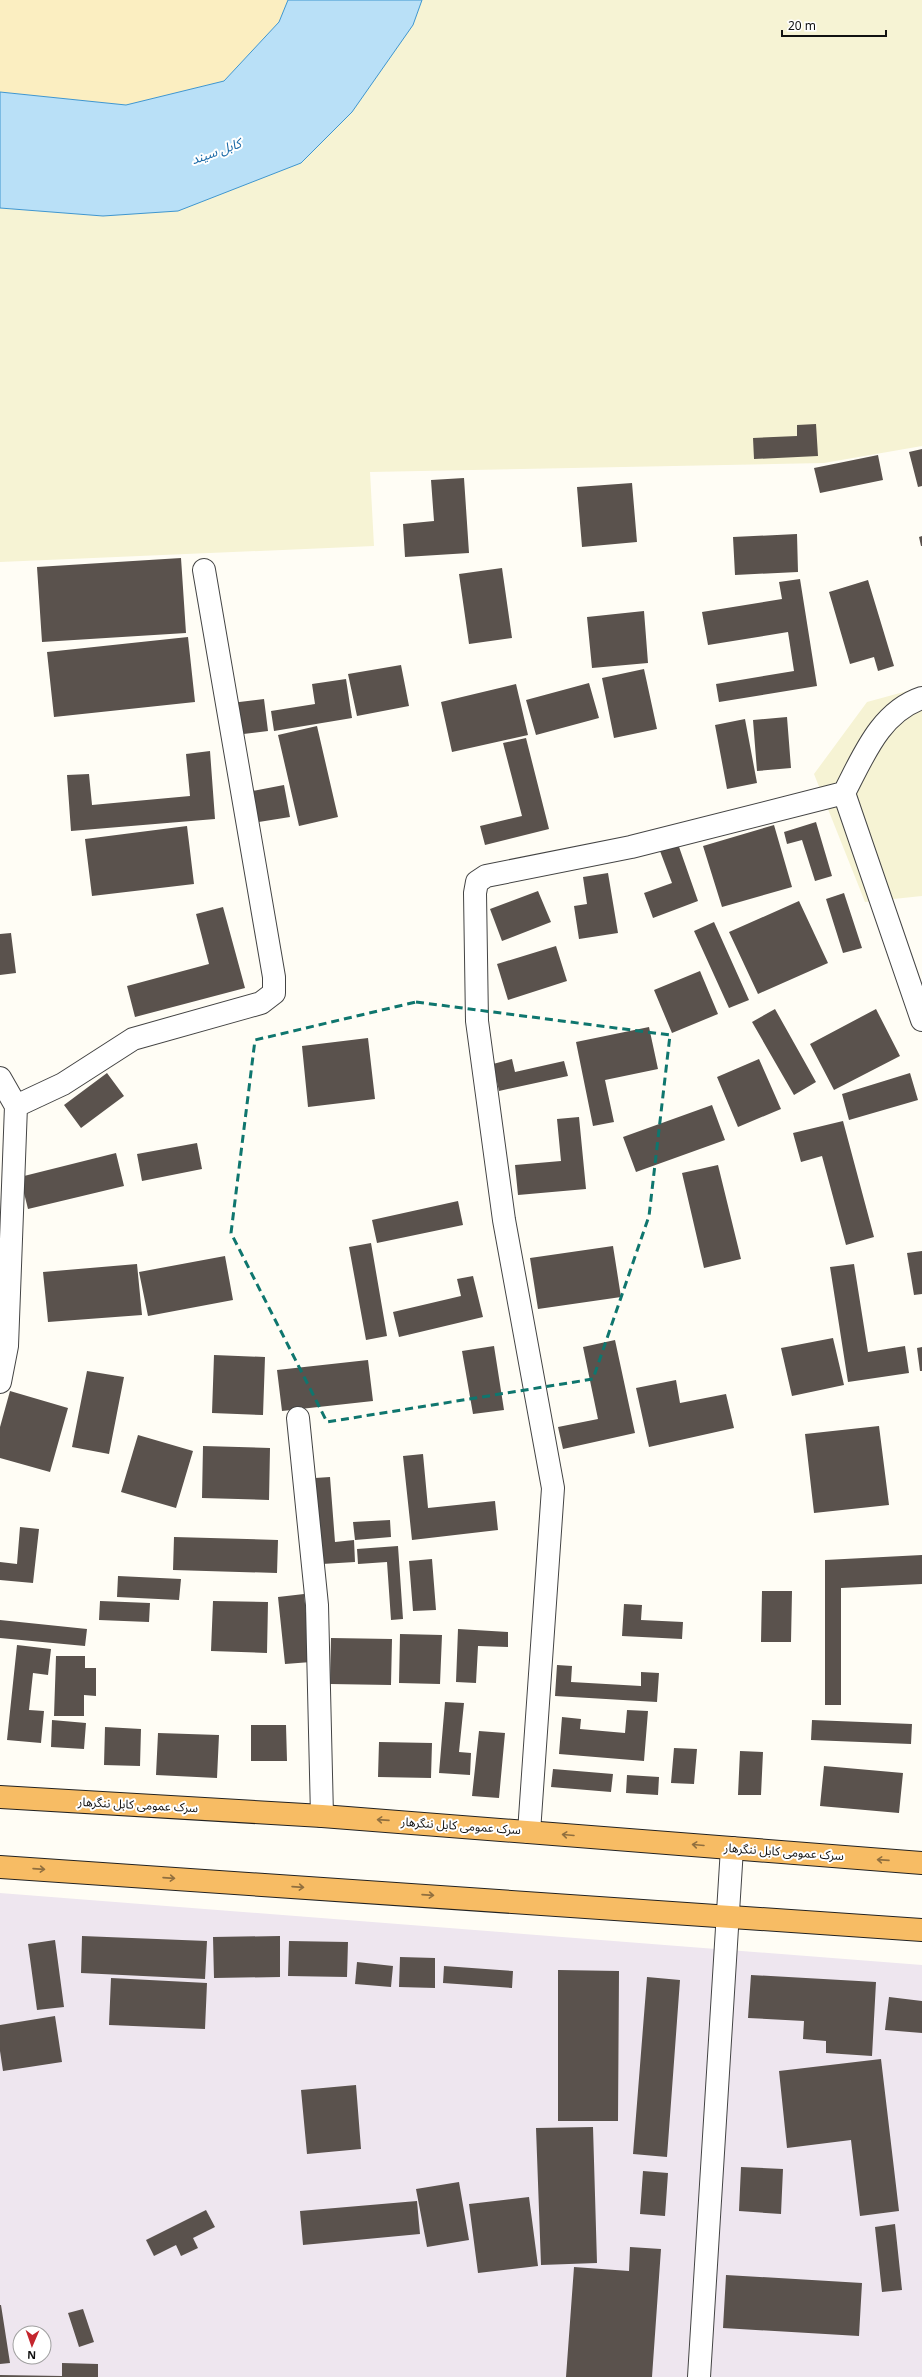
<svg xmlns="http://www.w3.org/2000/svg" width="922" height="2377" viewBox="0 0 922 2377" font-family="Georgia,'Noto Sans Arabic',serif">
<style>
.industrial{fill:#eee6ef;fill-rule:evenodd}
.farmland{fill:#f6f3d4}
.sand{fill:#fbeec1}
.water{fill:#b9e0f7;stroke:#3f96cf}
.building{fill:#5a524d}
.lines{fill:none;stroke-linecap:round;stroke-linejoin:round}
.minor-casing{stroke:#444;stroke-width:24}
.trunk-casing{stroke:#222;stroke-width:24}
.minor{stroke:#fff;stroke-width:22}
.trunk{stroke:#f7bc64;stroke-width:22}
.oneway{stroke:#906f3f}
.marked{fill:none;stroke:#0f766e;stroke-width:3;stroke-dasharray:8 5;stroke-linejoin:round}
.labels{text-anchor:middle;stroke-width:4;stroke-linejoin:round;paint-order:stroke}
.street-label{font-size:12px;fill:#111;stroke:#fff}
.water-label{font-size:13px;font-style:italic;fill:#1768a6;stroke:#fff}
</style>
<rect width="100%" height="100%" fill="#fffdf5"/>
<path class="industrial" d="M0 1893 922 1965V2377H0ZM20 2333H44V2357H20Z"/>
<path class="farmland" d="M422 0H922V446L824 463 370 472 374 546 0 562V208L103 216 413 25Z
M922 687V896L865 902 814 774 867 702Z"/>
<path class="sand" d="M0 0H288L279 22 224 81 126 105 0 92Z"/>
<path class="water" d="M288 0H422L413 25 352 112 301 163 178 211 103 216 0 208V92L126 105 224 81 279 22Z"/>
<path class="building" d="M816 424 818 456 754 459 753 438 797 436V425Z
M922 449V486L918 487 909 452Z
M878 455 883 480 820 493 814 468Z
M464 478 469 553 405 557 403 524 434 521 431 480Z
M632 483 637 542 582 547 577 487Z
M797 534 798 572 735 575 733 537Z
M922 536V546H921L919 537Z
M181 558 186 633 42 642 37 567Z
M502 568 512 638 469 644 459 574Z
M800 579 817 686 719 702 716 684 794 671 788 632 708 645 702 612 782 599 779 582Z
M868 580 894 666 878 671 874 657 850 664 829 592Z
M644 611 648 663 592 668 587 617Z
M188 637 195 702 54 717 47 652Z
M401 665 409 706 357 716 348 674Z
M644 669 657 729 614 738 602 678Z
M346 679 352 718 274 731 271 711 315 704 312 684Z
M589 683 599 718 536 735 526 700Z
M516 684 528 735 452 752 441 702Z
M264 699 268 731 235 735 231 703Z
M787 717 791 768 757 771 753 720Z
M745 719 757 783 727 789 715 725Z
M317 726 338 817 299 826 278 735Z
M526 738 549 829 485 845 480 826 522 816 503 743Z
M210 751 215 819 71 831 67 775 89 774 92 805 190 796 186 754Z
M284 785 290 817 253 823 247 792Z
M816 822 832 876 815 881 802 840 787 844 784 832Z
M774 825 792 887 722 907 703 846Z
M187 826 194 884 92 896 85 839Z
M678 844 698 901 653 918 644 893 672 883 660 851Z
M608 873 618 933 579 939 574 906 587 904 583 877Z
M538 891 551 922 502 941 490 909Z
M844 893 862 948 843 953 826 899Z
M799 901 828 963 758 994 729 932Z
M223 907 245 988 135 1017 127 986 209 964 196 914Z
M714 922 749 1000 729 1008 694 931Z
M11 933 16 973 0 975V934Z
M556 946 567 981 508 1000 497 964Z
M700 971 718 1014 672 1033 654 990Z
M775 1009 816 1082 794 1095 752 1022Z
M876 1009 900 1056 834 1090 810 1044Z
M649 1027 658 1069 605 1080 614 1122 593 1126 576 1042Z
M368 1038 375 1099 308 1107 302 1046Z
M512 1059 515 1072 564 1061 568 1076 499 1091 493 1064Z
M759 1059 781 1109 738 1127 717 1077Z
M107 1073 124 1096 81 1128 64 1105Z
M910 1073 918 1100 849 1120 842 1094Z
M712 1105 725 1140 636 1172 623 1137Z
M579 1117 586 1189 518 1195 515 1165 561 1161 557 1119Z
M843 1121 874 1237 846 1245 822 1156 801 1162 793 1133Z
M197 1143 202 1169 142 1181 137 1154Z
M116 1153 124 1186 28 1209 20 1177Z
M718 1165 741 1259 704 1268 682 1173Z
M458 1201 463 1225 377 1243 372 1220Z
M371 1243 387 1336 366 1340 349 1247Z
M613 1246 621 1297 538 1309 530 1258Z
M922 1251V1294L914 1295 907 1253Z
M225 1256 233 1300 148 1316 139 1272Z
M137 1264 142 1315 48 1322 43 1272Z
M854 1264 868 1352 905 1346 909 1373 848 1382 830 1267Z
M473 1276 483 1317 399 1337 393 1312 461 1296 457 1279Z
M833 1338 844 1385 792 1396 781 1348Z
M615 1340 635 1433 563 1449 558 1427 598 1419 583 1347Z
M494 1346 504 1410 473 1414 462 1351Z
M922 1347V1371H920L917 1348Z
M214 1355 265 1357 263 1415 212 1413Z
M368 1360 373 1401 282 1411 277 1370Z
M87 1371 124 1377 109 1454 72 1447Z
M676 1380 680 1403 726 1394 734 1428 649 1447 636 1388Z
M10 1391 68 1408 50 1472 0 1458V1427Z
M879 1426 889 1505 814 1513 805 1434Z
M138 1435 193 1451 176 1508 121 1492Z
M203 1446 270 1448 269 1500 202 1498Z
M423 1454 428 1508 495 1501 498 1530 412 1540 403 1456Z
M330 1477 335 1542 354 1540 355 1562 322 1564 315 1478Z
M390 1520 391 1537 355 1540 353 1522Z
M20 1527 39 1529 33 1583 0 1580V1562L17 1564Z
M174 1537 278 1540 277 1573 173 1570Z
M398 1546 403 1619 391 1620 387 1562 358 1564 357 1549Z
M922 1555V1584L841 1588V1705H825V1560Z
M432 1559 436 1610 413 1611 409 1561Z
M118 1576 181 1579 179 1600 117 1597Z
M762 1591H792L791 1642H761Z
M304 1594 311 1662 285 1664 278 1597Z
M100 1601 150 1603 149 1622 99 1620Z
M213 1601 268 1602 267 1653 211 1651Z
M624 1604 642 1605 641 1620 683 1622 682 1639 622 1636Z
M0 1620 87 1629 85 1646 0 1638Z
M458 1629 508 1632V1647L478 1646 476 1683 456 1682Z
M400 1634 442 1635 440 1684 399 1683Z
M331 1638 392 1639 391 1685 330 1684Z
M17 1645 51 1649 48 1675 33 1673 29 1710 44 1711 41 1743 7 1740Z
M56 1656H85V1668H96V1696L84 1695V1716H54Z
M557 1665 572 1666 571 1682 641 1686V1672L659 1673 657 1702 555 1696Z
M445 1702 464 1703 459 1752 471 1753 470 1775 439 1773Z
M627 1710 648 1711 644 1761 559 1754 562 1717 581 1719 580 1729 625 1733Z
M52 1720 86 1723 84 1749 51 1747Z
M812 1720 912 1724 911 1744 811 1740Z
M251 1725H286L287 1761H251Z
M105 1727 141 1729 140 1766 104 1765Z
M479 1731 505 1733 499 1798 472 1796Z
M158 1733 219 1735 217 1778 156 1775Z
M379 1742 432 1743 431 1778 378 1777Z
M674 1748 697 1749 694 1784 671 1783Z
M740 1751 763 1752 761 1795H738Z
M824 1766 903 1773 899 1813 820 1806Z
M553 1769 613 1774 611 1792 551 1787Z
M627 1775 659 1777 658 1795 626 1793Z
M82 1936 207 1941 205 1979 81 1973Z
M280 1936V1977L214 1978 213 1937Z
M55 1940 64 2007 37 2010 28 1944Z
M289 1941 348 1942 347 1977 288 1976Z
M400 1957 435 1958V1988L399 1987Z
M357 1962 393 1966 391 1987 355 1984Z
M444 1966 513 1971 512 1988 443 1983Z
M558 1970 619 1971 618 2121H558Z
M751 1975 876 1982 872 2056 826 2053V2041L803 2039 804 2021 748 2018Z
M647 1977 680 1980 667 2157 633 2154Z
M111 1978 207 1983 205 2029 109 2025Z
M889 1997 922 2001V2033L885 2030Z
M55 2016 62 2062 3 2071 0 2051V2025Z
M881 2059 899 2211 860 2216 851 2140 787 2148 779 2071Z
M356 2085 361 2149 307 2154 301 2090Z
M593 2127 597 2263 541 2265 536 2128Z
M741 2167 783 2169 781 2214 739 2211Z
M643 2171 668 2173 665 2216 640 2214Z
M459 2182 469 2240 427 2247 416 2189Z
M529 2197 538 2266 478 2273 469 2204Z
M417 2201 420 2234 303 2245 300 2211Z
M206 2210 215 2227 193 2238 198 2248 181 2256 176 2245 154 2256 146 2240Z
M895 2224 902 2290 882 2292 875 2227Z
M630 2247 661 2249 652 2377H566L574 2267 629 2271Z
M726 2275 862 2283 859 2336 723 2328Z
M0 2305H1L10 2363 0 2364Z
M83 2309 94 2342 79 2347 68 2313Z
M62 2363 98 2364V2377H0V2375L62 2376Z"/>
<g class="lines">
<defs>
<path id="minor" d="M922 698C880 712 863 757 844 793L922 1020
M0 1078 16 1106 7 1346 0 1382
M16 1106 63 1084 133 1039 261 1003 274 993V977L204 570
M298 1418 317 1605 322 1816
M529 1832 553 1488 504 1220 477 1021 475 893 477 882 486 876 631 847 844 793
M699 2377 732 1848"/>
<path id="trunk" d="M0 1797 322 1816 922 1863
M0 1867 922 1930"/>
</defs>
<use href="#minor" class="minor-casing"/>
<use href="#trunk" class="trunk-casing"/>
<use href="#minor" class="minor"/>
<use href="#trunk" class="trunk"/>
</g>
<defs><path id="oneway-shaft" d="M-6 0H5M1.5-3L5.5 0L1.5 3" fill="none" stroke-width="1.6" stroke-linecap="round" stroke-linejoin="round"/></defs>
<g class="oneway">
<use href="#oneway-shaft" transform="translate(383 1820) rotate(-176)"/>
<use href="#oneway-shaft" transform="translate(568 1835) rotate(-175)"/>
<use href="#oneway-shaft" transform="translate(698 1845) rotate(-175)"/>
<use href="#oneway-shaft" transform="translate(883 1860) rotate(-176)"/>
<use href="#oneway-shaft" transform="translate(39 1869) rotate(4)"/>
<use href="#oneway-shaft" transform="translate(169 1878) rotate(4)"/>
<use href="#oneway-shaft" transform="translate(298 1887) rotate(4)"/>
<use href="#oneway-shaft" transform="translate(428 1895) rotate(4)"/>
</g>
<path class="marked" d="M416 1002 670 1035 649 1216 593 1379 327 1422 231 1233 255 1040Z"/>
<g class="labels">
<g class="street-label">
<text transform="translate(138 1805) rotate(3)" y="4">سرک عمومی کابل ننگرهار</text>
<text transform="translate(461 1826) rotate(4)" y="4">سرک عمومی کابل ننگرهار</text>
<text transform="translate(784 1852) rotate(4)" y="4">سرک عمومی کابل ننگرهار</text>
</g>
<g class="water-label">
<text transform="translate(216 151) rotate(-20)" y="5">کابل سيند</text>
</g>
</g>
<g transform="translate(32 2345) rotate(182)"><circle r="19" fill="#ffffff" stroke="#a0a0a0"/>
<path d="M0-3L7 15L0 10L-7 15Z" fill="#c4262e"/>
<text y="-6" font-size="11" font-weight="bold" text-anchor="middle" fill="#111111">N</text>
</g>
<path d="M782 30v6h104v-6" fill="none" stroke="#111111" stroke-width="2"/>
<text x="788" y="30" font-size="12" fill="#111111" stroke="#ffffff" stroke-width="3" paint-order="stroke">20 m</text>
</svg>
